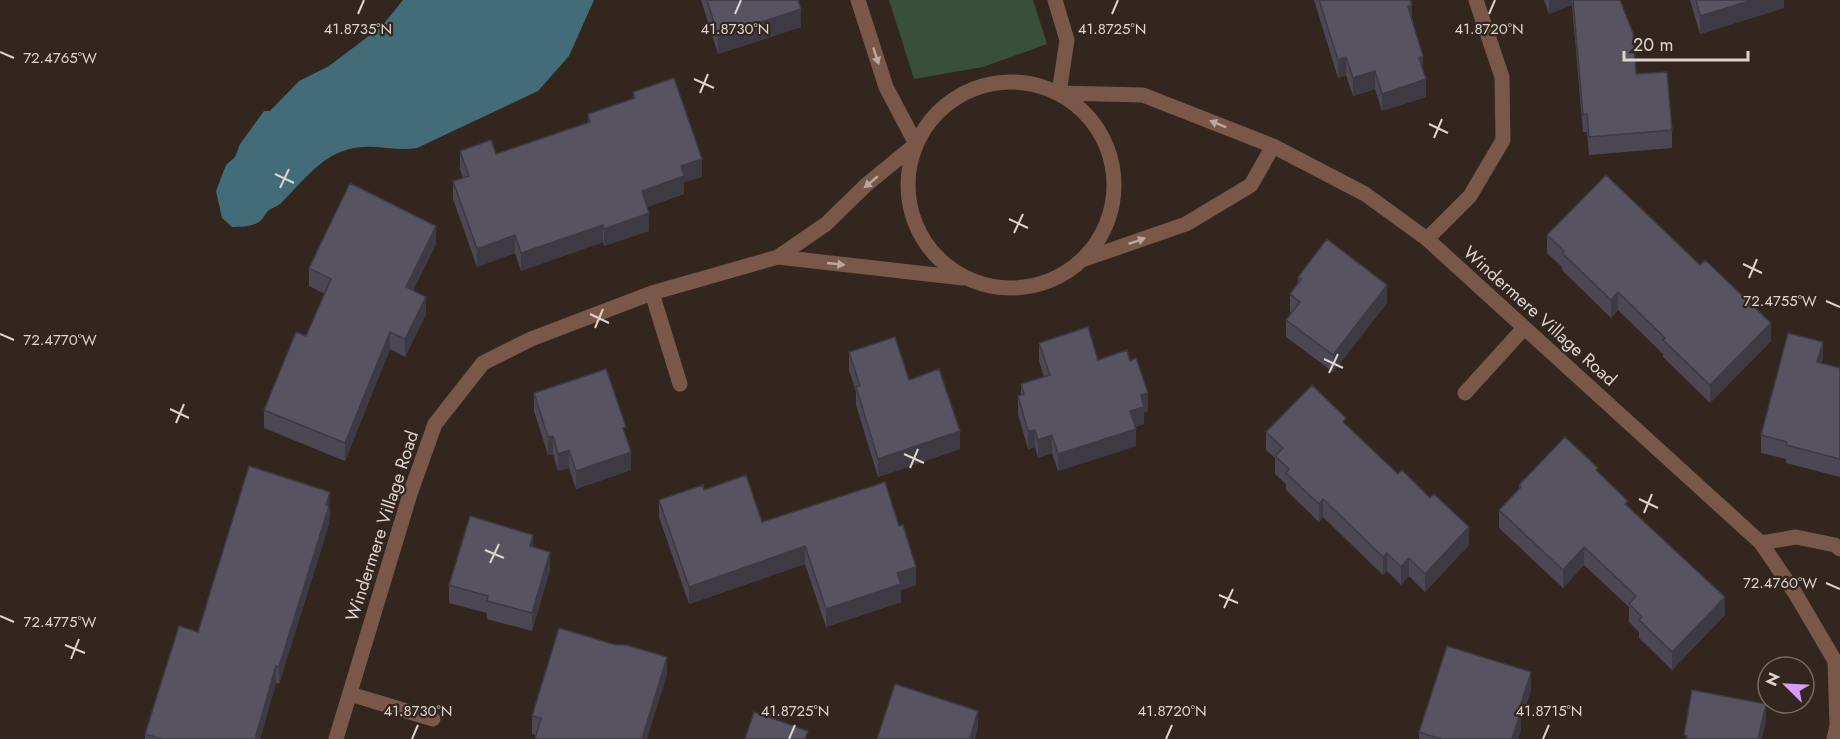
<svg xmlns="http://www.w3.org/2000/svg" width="1840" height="739" viewBox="0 0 1840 739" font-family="Jost,sans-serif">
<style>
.green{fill:#385039}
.water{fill:#416c78}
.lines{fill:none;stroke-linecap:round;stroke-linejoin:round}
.minor{stroke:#795849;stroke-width:15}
.wall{fill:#4c4753}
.shaded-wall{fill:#3e3a44}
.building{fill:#585361;stroke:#3e3a44;stroke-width:1.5}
.oneway{fill:#b9a99f}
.ticks{fill:none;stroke:#dcd4ce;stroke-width:2}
.labels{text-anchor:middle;stroke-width:4.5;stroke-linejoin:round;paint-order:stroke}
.street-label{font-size:18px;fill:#dcd4ce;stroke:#32261e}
.ticks-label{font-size:15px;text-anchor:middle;fill:#dcd4ce;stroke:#32261e;stroke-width:4.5;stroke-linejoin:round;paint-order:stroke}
</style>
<rect width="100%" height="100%" fill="#32261e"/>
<path class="green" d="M889 0H1033L1047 44 983 67 914 79Z"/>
<path class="water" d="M403 0H594L569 56 538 91 417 148C393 152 369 141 343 151 316 161 300 185 280 204 276 207 271 208 268 211 265 214 263 219 259 222 251 227 241 227 232 227L222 218 216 191 226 165 235 157 240 144 264 111H270L299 81 329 66 382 26Z"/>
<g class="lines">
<path class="minor" d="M1055 0 1067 40 1059 93 1143 95 1273 146 1365 194 1427 239 1761 543 1795 593 1835 661 1837 726 1834 739
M908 185a103 103 0 1 1 206 0a103 103 0 1 1-206 0Z
M1427 239 1470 196 1503 140 1502 77 1476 0
M778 257 963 278
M1082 260 1186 224 1251 185 1273 146
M652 293 680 384
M1465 393 1524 328
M1761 543 1796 537 1835 545 1840 549
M350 694 433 719
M336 739 410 494 435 424 483 363 531 339 652 293 778 257 826 224 866 185 916 144 886 87 858 0"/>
</g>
<path class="wall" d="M701 0H798L801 27 718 54Z
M1314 0H1410L1412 18 1423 72 1426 97 1382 111 1375 89 1353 96 1346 75 1338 78Z
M1544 0H1620L1636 74 1672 130V148L1589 155 1587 132H1583L1572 5 1549 14Z
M1690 0H1784V8L1700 34Z
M633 92 702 177 684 182V194L647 207 649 231 604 246 603 242 521 271 515 253 477 267 453 199V181L463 178 460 169V151L496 154 588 123V114L633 98Z
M1547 235 1771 341 1710 403 1663 357V354L1618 310 1611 318 1562 270V267L1547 253Z
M436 244 413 290 426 314 405 357 390 349 345 461 264 428V410L306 336 325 294 309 286V268Z
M1298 277 1387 303 1333 372 1286 337V320L1291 313 1290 312V294L1298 284Z
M1039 343 1098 360 1130 361 1148 411 1144 412V424L1135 427 1136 446 1058 471 1052 453 1038 458 1035 447 1028 449 1018 414V396L1021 395V384L1044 377 1039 361Z
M849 352 960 449 878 477 856 405V392L849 370Z
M1823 359 1821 363 1840 368V477L1786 463V459L1761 453V435Z
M534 393 626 435 631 470 576 489 569 468 558 471 553 454 548 455 534 411Z
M1346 425 1469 545 1425 592 1409 576 1401 585 1387 571 1383 575 1323 517 1319 522 1286 490V484L1275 474V458L1266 450V432Z
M1598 472 1725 615 1672 670 1639 638V632L1629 622V607L1584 565 1563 588 1499 528V510L1519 489V485Z
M704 490 762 522 916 585 901 590V602L826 627 805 564 689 604 659 517V500Z
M330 509 329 524 279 684 276 683 260 739H145V734L198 632Z
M533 547 550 570 532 631 487 619V613L449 603V585Z
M667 675 536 735 532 734V716Z
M1531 690 1521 720V729L1518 739H1419V732Z"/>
<path class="shaded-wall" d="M1549 0H1572V5L1549 14Z
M1752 0H1784V8L1700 34V16Z
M1412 5V23L1408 7Z
M801 9V27L718 54V36Z
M1423 56V73L1419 58Z
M1346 57V75L1338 78V60Z
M1375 71V89L1353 96V78Z
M1426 79V97L1382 111V94Z
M702 159V177L684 182V194L642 209V191L681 166Z
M649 213V231L604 246V229Z
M603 225V242L521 271V253Z
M436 226V244L406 304V287Z
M515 235V253L477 267V249Z
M1387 285V303L1333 372V355Z
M1618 292V310L1611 318V300Z
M426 297V314L405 357V339Z
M1771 323V341L1710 403V385Z
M390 332V349L345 461V443Z
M1823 342V359L1817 380V362Z
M1148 393V411L1144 412V424L1130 429V411L1141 395Z
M1136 429V446L1058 471V454Z
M1035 430V447L1028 449V431Z
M960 431V449L878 477V459Z
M1052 435V453L1038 458V440Z
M553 436V454L548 455V437Z
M569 450V468L558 471V454Z
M631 452V470L576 489V471Z
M330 492 329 524 279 684V667Z
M1323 499V517L1319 522V504Z
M1469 527V545L1425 592V574Z
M533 535V552L530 546Z
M805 546V564L689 604V587Z
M1584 547V565L1563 588V570Z
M550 552V570L532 631V613Z
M1387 553V571L1383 575V557Z
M1409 558V576L1401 585V567Z
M916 567V585L901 590V602L826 627V609L897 573Z
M1725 597V615L1672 670V652Z
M667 657V675L647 739H642Z
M276 666V683L260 739H255Z
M1531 672V690L1521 720V729L1518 739H1512L1519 710Z
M1766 704V721L1762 739H1758Z
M978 711V729L975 739H970Z"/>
<path class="building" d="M707 0H798L801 9 718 36Z
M1319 0H1410L1412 5 1408 7 1423 56 1419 58 1426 79 1382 94 1375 71 1353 78 1346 57 1338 60Z
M1573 0H1620L1633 33 1636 74 1667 72 1672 130 1589 137 1587 114 1583 115Z
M1696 0H1752L1700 16Z
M674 78 702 159 681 166 684 176 642 191 649 213 604 229 603 225 521 253 515 235 477 249 453 181 469 176 460 151 491 140 496 154 590 122 588 114 635 98 633 92Z
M1606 175 1700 265 1705 260 1771 323 1710 385 1663 340 1665 338 1618 292 1611 300 1562 253 1564 251 1547 235Z
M350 183 436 226 406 287 426 297 405 339 390 332 345 443 264 410 296 332 306 336 331 279 309 268Z
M1327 239 1387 285 1333 355 1286 320 1300 302 1290 294 1301 279 1298 277Z
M1088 327 1098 360 1127 350 1130 361 1136 358 1148 393 1141 395 1144 407 1130 411 1136 429 1058 454 1052 435 1038 440 1035 430 1028 431 1018 396 1024 394 1021 384 1050 375 1039 343Z
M1788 333 1823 342 1817 362 1840 368V459L1786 445 1787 442 1761 435Z
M895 337 909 380 939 369 960 431 878 459 856 387 860 386 849 352Z
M606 369 626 427 623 428 631 452 576 471 569 450 558 454 553 436 548 437 534 393Z
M1312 385 1346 418 1343 422 1398 474 1402 470 1430 498 1434 494 1469 527 1425 574 1409 558 1401 567 1387 553 1383 557 1323 499 1319 504 1286 473 1289 469 1275 456 1283 448 1266 432Z
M1565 437 1598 468 1596 470 1628 501 1625 504 1725 597 1672 652 1639 620 1642 617 1629 604 1636 596 1584 547 1563 570 1499 510 1521 487 1519 485Z
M249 466 330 492 326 505 329 506 279 667 276 666 255 739H162L145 734 179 626 198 632Z
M746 475 762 522 885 482 899 526 903 525 916 567 897 573 901 584 826 609 805 546 689 587 659 500 703 485 704 490Z
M470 516 533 535 530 546 550 552 532 613 487 601 488 596 449 585Z
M559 628 616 645H626L667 657 642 739H535L541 718 532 716Z
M1447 646 1531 672 1519 710 1521 711 1512 739H1441L1419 732Z
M895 684 978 711 970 739H877Z
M1692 690 1766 704 1758 739H1686L1687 736 1684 735Z
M754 712 808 731 805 739H745Z"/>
<defs><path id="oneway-solid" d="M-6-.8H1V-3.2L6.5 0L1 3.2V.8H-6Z" transform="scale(1.5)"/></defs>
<g class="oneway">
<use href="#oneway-solid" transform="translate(876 56) rotate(72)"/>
<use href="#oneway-solid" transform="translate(1218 124) rotate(-158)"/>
<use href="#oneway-solid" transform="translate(871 182) rotate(140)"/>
<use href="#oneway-solid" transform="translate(1137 241) rotate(-19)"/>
<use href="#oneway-solid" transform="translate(836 264) rotate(6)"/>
</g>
<path class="ticks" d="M358 14 364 0M735 14 741 0M1112 14 1118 0M1489 14 1495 0M0 52 14 58M694 79 714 88M700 93 708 74M1429 124 1448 133M1434 138 1442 119M275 174 294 183M280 188 289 169M1009 219 1028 228M1014 233 1023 214M1743 264 1762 273M1749 278 1757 259M1826 301 1840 307M590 314 609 323M595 328 603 309M0 334 14 340M1324 359 1343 368M1329 373 1338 354M170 409 189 418M176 423 184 404M904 454 924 463M910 468 918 449M1639 499 1658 508M1644 513 1652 494M485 550 504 558M490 563 499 544M1826 583 1840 589M1219 595 1238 603M1224 608 1233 589M0 616 14 622M65 645 85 653M71 659 79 639M412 739 418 725M789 739 795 725M1166 739 1172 725M1543 739 1549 725"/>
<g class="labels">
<g class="street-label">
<text transform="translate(1540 316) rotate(42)" y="6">Windermere Village Road</text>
<text transform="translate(382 526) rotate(-72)" y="6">Windermere Village Road</text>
</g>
</g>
<g class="ticks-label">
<text x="358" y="34">41.8735°N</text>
<text x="735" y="34">41.8730°N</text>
<text x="1112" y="34">41.8725°N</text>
<text x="1489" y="34">41.8720°N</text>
<text x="60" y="63">72.4765°W</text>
<text x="1780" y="306">72.4755°W</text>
<text x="60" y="345">72.4770°W</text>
<text x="1780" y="588">72.4760°W</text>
<text x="60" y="627">72.4775°W</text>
<text x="418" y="716">41.8730°N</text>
<text x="795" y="716">41.8725°N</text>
<text x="1172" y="716">41.8720°N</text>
<text x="1549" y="716">41.8715°N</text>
</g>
<g transform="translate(1786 685) rotate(294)"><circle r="28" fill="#32261e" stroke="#766c64" stroke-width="1.5"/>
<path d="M0-4.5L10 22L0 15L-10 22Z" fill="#d79bf9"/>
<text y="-9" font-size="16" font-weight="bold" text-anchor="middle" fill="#dcd4ce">N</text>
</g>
<path d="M1624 51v9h124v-9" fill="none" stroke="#dcd4ce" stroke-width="3"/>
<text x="1633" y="51" font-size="18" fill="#dcd4ce" stroke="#32261e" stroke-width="4.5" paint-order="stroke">20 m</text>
</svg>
